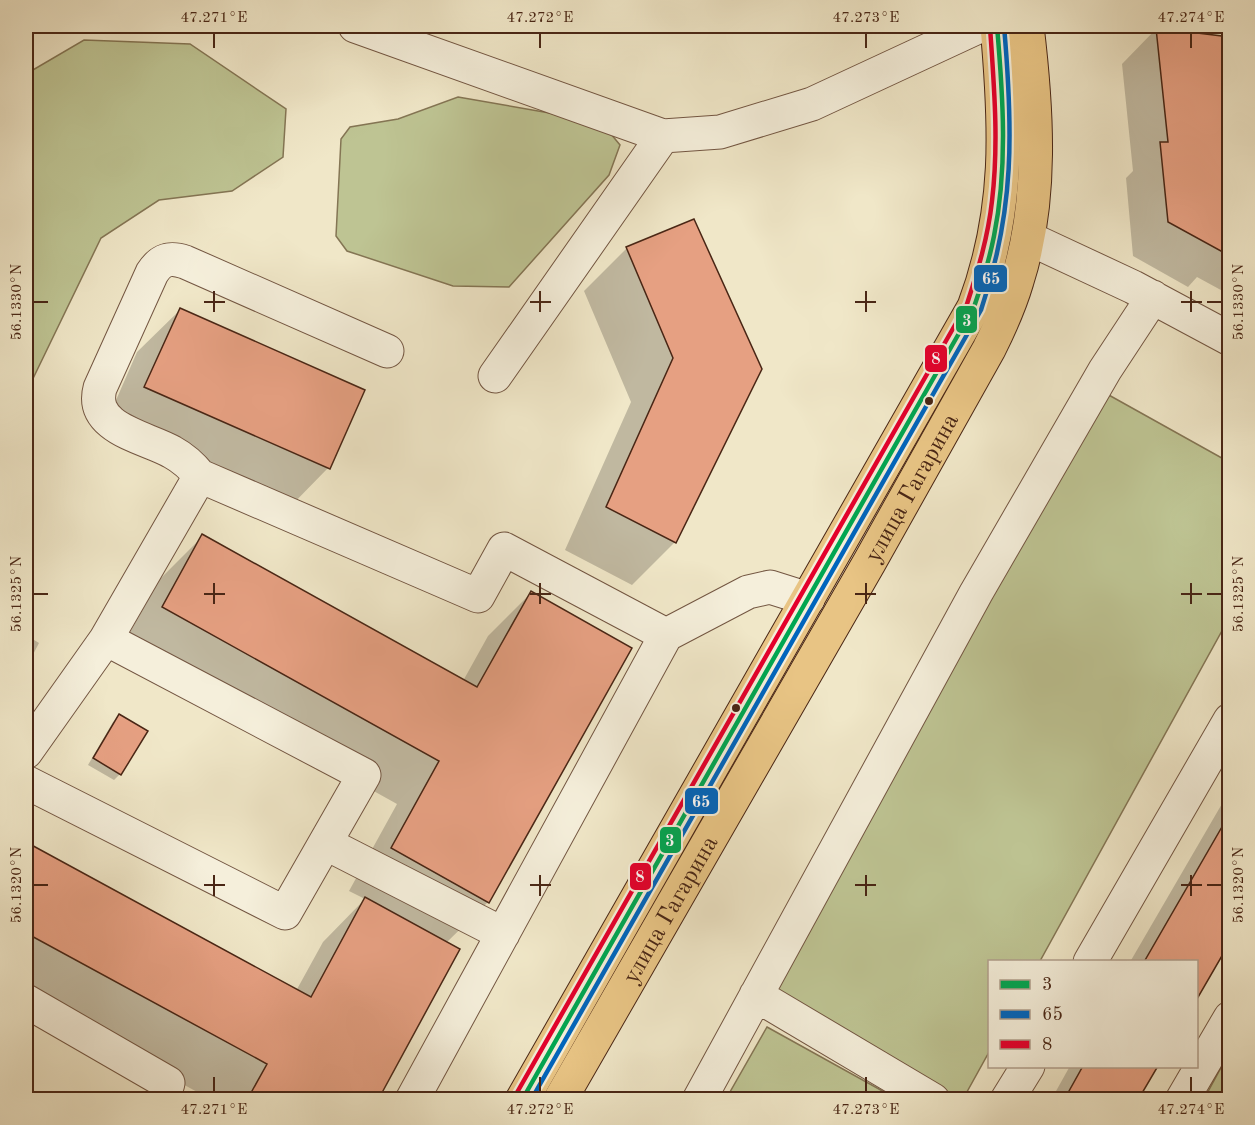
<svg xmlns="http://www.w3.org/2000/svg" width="1255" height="1125" viewBox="0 0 1255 1125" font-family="'Old Standard TT',serif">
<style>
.green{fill:#bec493;stroke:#847554;stroke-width:1.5}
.shadow{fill:#0003}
.building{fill:#e6a082;stroke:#492615;stroke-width:1.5}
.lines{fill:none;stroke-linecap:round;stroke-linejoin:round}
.minor-casing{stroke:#735642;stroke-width:35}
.major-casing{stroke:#492615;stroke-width:35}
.minor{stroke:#f5efdb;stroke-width:33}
.major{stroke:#e8c484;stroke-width:33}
.bus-1-casing{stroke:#f5efdb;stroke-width:9}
.bus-2-casing{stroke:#f5efdb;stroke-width:9}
.bus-3-casing{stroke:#f5efdb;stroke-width:9}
.bus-1{stroke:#00a651;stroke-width:4.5}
.bus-2{stroke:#0065bd;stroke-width:4.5}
.bus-3{stroke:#e4002b;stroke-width:4.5}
.ticks{fill:none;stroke:#492615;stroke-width:2}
.bus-dot{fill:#492615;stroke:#f5efdb;stroke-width:2}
.labels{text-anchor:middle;stroke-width:5;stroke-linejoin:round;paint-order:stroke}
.street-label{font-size:24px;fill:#492615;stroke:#f5efdb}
.line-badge{stroke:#f5efdb;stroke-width:2}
.badge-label{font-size:16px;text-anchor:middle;font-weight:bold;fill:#fff}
.neatline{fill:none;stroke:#492615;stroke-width:2}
.ticks-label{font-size:15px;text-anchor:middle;fill:#492615}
</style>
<rect width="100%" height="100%" fill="#f0e7c8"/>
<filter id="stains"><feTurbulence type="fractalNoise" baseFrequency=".00333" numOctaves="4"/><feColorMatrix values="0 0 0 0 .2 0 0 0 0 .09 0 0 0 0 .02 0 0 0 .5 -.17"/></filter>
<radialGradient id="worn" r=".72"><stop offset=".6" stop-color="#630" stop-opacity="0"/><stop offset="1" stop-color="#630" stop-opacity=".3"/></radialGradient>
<path class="green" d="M84 40 190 44 286 109 283 157 232 191 159 200 101 238 26 393V74Z
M458 97 601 122 620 145 609 175 509 287 453 286 347 251 336 236 341 139 350 127 398 119Z
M1098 389 1229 462V618L1040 961 990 962 989 1052 963 1099H952L763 995Z
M767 1027 897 1099H726Z
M1229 1053V1099H1204Z"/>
<path class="shadow" d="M1156 29 1230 39V295L1197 277 1188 287 1133 256 1126 178 1133 171 1122 64Z
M627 248 761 369 675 542 632 585 565 550 631 402 584 291Z
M180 310 363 391 328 468 286 511 103 430 137 352Z
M203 536 463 681 488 636 531 593 488 902 446 943 376 1100H212L26 999V852L30 847 296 991 323 942 365 899 349 891 397 804 120 650 160 579Z
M26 635 39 643 26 668Z
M120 716V774L114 780 88 765 113 722Z
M1230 790V939L1196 996V962H1130Z
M1070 1066H1156L1137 1100H1051Z"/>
<path class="building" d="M1156 28 1230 37V256L1168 222 1160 142H1168Z
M694 219 762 369 676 543 606 507 673 358 626 247Z
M180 308 365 390 330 469 144 387Z
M202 534 477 687 531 591 632 648 489 903 391 848 439 761 162 607Z
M119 714 148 731 121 775 93 758Z
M1230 813V942L1197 999V962H1144Z
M26 842 311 997 365 897 460 949 378 1100H247L267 1064 26 933Z
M1083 1066H1158L1138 1100H1064Z"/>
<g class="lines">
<defs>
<path id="minor" d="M355 26 663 136 720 132 812 104 980 26
M1028 238 1133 287 1230 339
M495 376 663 136
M200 476C192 466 183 458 172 452 146 437 89 429 100 388L152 273C161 259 170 257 185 262L387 351
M26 752 106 639 200 476 478 596 504 549 666 635
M26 782 285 913 364 775 106 639
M325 843 503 934
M1090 962 1230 720
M756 995 933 1100
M26 1001 168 1083 163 1100
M412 1100 666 635 748 592 770 587 808 599
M699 1100 976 593 1105 370 1153 297
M1007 1100 1028 1066
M1182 1100 1230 1018"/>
<g id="major">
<path d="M522 1100 974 307C1010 211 1006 126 997 26"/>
<path id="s1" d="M560 1100 869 563 989 349C1000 327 1010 305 1017 281 1043 200 1037 109 1027 26"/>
</g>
</defs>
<use href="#minor" class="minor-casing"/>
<use href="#major" class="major-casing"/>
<use href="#minor" class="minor"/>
<use href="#major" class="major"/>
<defs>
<path id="bus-1" d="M522 1100 974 307C982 284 989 261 994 236 1008 167 1003 96 997 26"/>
<path id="bus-2" d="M531 1100 981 310C1015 210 1013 129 1004 26"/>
<path id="bus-3" d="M515 1096 967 304C978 270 988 237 992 201 999 143 994 85 990 27"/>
</defs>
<use href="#bus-1" class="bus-1-casing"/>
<use href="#bus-2" class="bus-2-casing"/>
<use href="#bus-3" class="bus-3-casing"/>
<use href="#bus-1" class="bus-1"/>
<use href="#bus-2" class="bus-2"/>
<use href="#bus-3" class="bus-3"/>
</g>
<path class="ticks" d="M214 33V48M540 33V48M866 33V48M1191 33V48M214 291V312M540 291V312M866 291V312M1191 291V312M33 302H48M204 302H225M530 302H551M855 302H876M1181 302H1202M1207 302H1222M214 583V604M540 583V604M866 583V604M1191 583V604M33 594H48M204 594H225M530 594H551M855 594H876M1181 594H1202M1207 594H1222M214 875V896M540 875V896M866 875V896M1191 875V896M33 885H48M204 885H225M530 885H551M855 885H876M1181 885H1202M1207 885H1222M214 1077V1092M540 1077V1092M866 1077V1092M1191 1077V1092"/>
<g class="bus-dot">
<circle cx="929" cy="401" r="5"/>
<circle cx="736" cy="708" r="5"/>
</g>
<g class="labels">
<g class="street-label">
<text dy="8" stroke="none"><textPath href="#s1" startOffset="706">улица Гагарина</textPath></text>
<text dy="8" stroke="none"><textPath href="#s1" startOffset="220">улица Гагарина</textPath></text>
</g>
</g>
<g class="line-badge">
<rect x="973" y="264" width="35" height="29" rx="6" fill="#0065bd"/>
<rect x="955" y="305" width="23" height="29" rx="6" fill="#00a651"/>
<rect x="924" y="344" width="24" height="29" rx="6" fill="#e4002b"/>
<rect x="684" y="787" width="35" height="28" rx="6" fill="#0065bd"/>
<rect x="659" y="826" width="23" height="28" rx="6" fill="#00a651"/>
<rect x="629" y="862" width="23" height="29" rx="6" fill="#e4002b"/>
</g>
<g class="badge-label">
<text x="991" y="284">65</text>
<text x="967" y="326">3</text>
<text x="936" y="364">8</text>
<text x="701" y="807">65</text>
<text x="670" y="846">3</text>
<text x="640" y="882">8</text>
</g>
<rect width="1255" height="1125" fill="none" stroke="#f0e7c8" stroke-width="66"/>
<rect x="988" y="960" width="210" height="108" fill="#f5efdb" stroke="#b09f8c" stroke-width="1.5"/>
<rect x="1000" y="980" width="30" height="9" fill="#00a651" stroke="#b09f8c" stroke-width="1.5"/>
<text x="1042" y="990" font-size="18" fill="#492615">3</text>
<rect x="1000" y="1010" width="30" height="9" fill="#0065bd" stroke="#b09f8c" stroke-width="1.5"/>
<text x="1042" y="1020" font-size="18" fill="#492615">65</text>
<rect x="1000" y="1040" width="30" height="9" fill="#e4002b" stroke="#b09f8c" stroke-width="1.5"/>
<text x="1042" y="1050" font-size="18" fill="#492615">8</text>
<rect x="33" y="33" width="1189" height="1059" class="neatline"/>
<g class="ticks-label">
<text x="214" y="22">47.271°E</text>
<text x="540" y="22">47.272°E</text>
<text x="866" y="22">47.273°E</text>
<text x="1191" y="22">47.274°E</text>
<text transform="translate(16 302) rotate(-90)" y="5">56.1330°N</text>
<text transform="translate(1238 302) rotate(-90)" y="5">56.1330°N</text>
<text transform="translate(16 594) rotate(-90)" y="5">56.1325°N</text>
<text transform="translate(1238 594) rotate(-90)" y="5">56.1325°N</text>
<text transform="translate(16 885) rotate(-90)" y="5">56.1320°N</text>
<text transform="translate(1238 885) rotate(-90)" y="5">56.1320°N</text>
<text x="214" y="1114">47.271°E</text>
<text x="540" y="1114">47.272°E</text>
<text x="866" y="1114">47.273°E</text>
<text x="1191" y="1114">47.274°E</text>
</g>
<rect width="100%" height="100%" filter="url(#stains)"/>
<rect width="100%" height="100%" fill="url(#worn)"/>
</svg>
